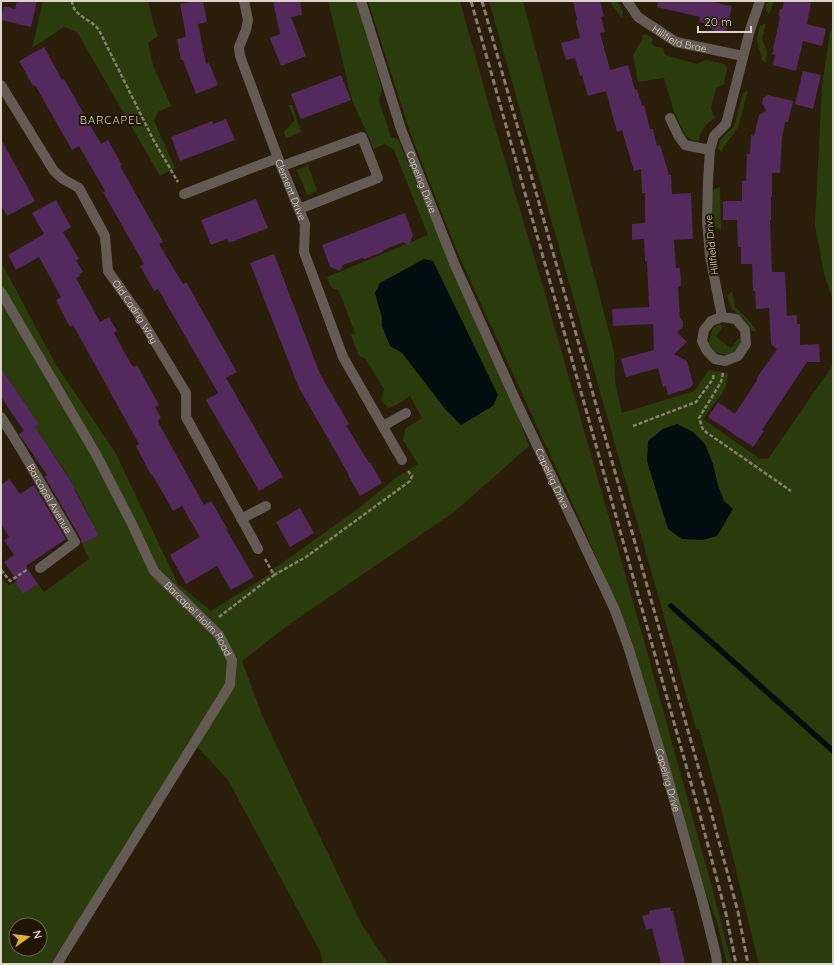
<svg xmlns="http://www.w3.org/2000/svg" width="834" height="965" viewBox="0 0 834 965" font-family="Quicksand,sans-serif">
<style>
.green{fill:#2b3c0c;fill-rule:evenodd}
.water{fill:#020d10}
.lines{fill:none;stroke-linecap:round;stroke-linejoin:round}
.stream{stroke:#020d10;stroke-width:5.5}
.building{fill:#53295e}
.path{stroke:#897f6f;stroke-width:2.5;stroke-dasharray:4 2;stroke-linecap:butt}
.service{stroke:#645c54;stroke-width:10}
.minor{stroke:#645c54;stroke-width:10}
.rail{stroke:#887e6e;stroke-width:3;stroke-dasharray:6 3;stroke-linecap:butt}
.labels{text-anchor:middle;stroke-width:4;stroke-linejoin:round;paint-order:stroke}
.street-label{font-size:10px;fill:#dcd4c8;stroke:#201502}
.neighbourhood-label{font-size:11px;letter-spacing:1px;fill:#dfcfb6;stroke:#201502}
</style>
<rect width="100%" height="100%" fill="#2a1e0a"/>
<path class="green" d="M43 1H148L153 22 158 36 148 43 153 65 171 106 158 112 154 121 175 168 160 176 77 32 64 27 32 48Z
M328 1H357L382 89 379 100 391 137 398 139 468 306 516 410 529 446 454 512 287 626 242 661 262 715 362 925 388 964H323L321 953 228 780 190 739 122 855 50 964H1V578L9 585 15 582 23 594 38 584 44 592 89 559 82 544 99 535 75 489 65 471 35 427 39 424 1 368V262L56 365 115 452 178 584 211 611 270 574 269 571 281 564 359 508 397 477 418 464 403 440 405 429 422 418 410 396 396 405 388 408 381 400 384 389 365 358 359 356 351 335 355 333 339 291 331 287 327 277 428 235 394 150 385 144 374 149 352 100ZM16 925H40V949H16Z
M368 1H460L495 127 542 283 639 623 711 884 732 964H727L717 922 703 886 631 638 580 520 459 256 411 135Z
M489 1H523L614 352 615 382 622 413 694 391 709 370 728 373 726 387 720 396 703 419 760 459H768L833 365V964H759L721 808 699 729H696Z
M610 1H617L623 12 622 18 612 5Z
M768 1H774L769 15 765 8Z
M766 23 762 38 767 53 766 63 761 60C762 51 757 47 757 40 757 35 759 31 760 26Z
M833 26V301L824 273 815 225 822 86 830 32Z
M646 34 653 39 651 44 656 47 663 48 665 55 697 64 706 60 725 64 727 68 724 84 716 88 711 108 715 118C704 126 702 128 699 141L692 140 686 136 674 112 664 78 638 82 633 55 643 38 641 36Z
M748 91 738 127 723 148 722 153 718 148 721 139 734 126 743 93Z
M289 105H292L301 132 286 138 284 132 295 120Z
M308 165 317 191 307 195 297 170Z
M720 187 721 230 714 227 713 224 712 194 714 189Z
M732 291 735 307 746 317 756 330V331H752L744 319 731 308 727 296Z
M720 324 722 327 716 337 731 348 739 338 740 339V345L738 350C735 352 732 354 729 354 723 356 712 352 710 346 708 339 711 333 714 327Z"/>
<path class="water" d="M424 259 433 261 498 395 493 406 461 425 446 410 402 353 390 346 382 326V318L375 293 380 283Z
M677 424 693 432 705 444 713 464 718 485 724 501 733 509 717 536 703 540 682 539 668 529 647 461 648 441 663 429Z"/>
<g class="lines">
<path class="stream" d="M671 606 833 751"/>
</g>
<path class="building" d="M17 1H37L31 27 1 20 4 6 15 9Z
M197 1H203L207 22 198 24 206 64 209 63 218 85 196 94 183 60H181L177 39 186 37 180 4Z
M273 1H300L302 15 291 17 306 56 281 66 270 38 280 34Z
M573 1H600L604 16 601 17 605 32 600 33 610 70 628 65 635 90 637 89 642 106 644 105 650 129H653L657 146 660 145 669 175H671L672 194 691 193 693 239 674 240 676 268H680L681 286 678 287 680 318 683 321V327L677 332 687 342 674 354 687 361 693 384 690 388 668 395 666 386 663 387 658 368 626 377 621 359 654 350 653 324 613 326 612 309 649 307 647 261H645L644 239 632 240V224L645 223V193H642L641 169 634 171 622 130 617 132 606 91 588 96 582 75 580 76 575 58 566 60 561 43 580 38 576 22 577 19Z
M658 1H708L732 6 726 33 712 30V28L708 27V24L699 22 700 17 657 7Z
M784 1H805L811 3 807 24 826 29 822 46 803 41 796 71 773 65 775 55 772 54 774 50 773 49 780 18 779 15 780 9 783 8Z
M44 47 62 80 64 79 101 144 108 140 122 165 120 166 163 242 159 244 183 284 186 282 237 372 226 378 283 477 259 491 206 400 218 393 158 289 154 291 140 266 144 264 103 192 105 191 79 146 72 150 35 85 33 86 19 61Z
M803 71 821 75 813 109 795 104Z
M341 75 351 100 301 119 291 94Z
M768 95 793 101 788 122H785L782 137 780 173H772V197H771V220H770L772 272H785L787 316 797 315V324H800V345L819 344 820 362H807L762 430 764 431 753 447 708 417 718 402 735 414 757 380 756 379 777 349 771 344 769 308 756 309 755 291H753L752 264H741V247H738L737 220H723V201H742V181H746L747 154H750L751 135 754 136 759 115 766 111 762 103 763 98Z
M226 119 235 140 180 161 171 137 212 121 213 124Z
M1 139 35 201 7 216 1 205Z
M256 199 268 228 229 243 227 239 211 245 201 220Z
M56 200 71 227 63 232 79 259 76 260 83 272 79 274 80 276 76 278 100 322 109 317 117 331 114 333 127 357 133 367 137 365 159 405 155 407 161 418 158 420 159 421 158 422 184 469 204 505 211 501 227 528 226 529 254 577 231 590 217 566 186 584 170 555 200 537 182 506 173 511 152 474 151 475 136 446 139 444 119 408 73 325 70 327 56 300 61 297 39 257 16 270 8 255 44 234 32 213Z
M405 213 413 235 409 245 403 242 384 250 383 252 365 259 362 258 343 265 340 271 330 267 322 245Z
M274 254 320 374 349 424 346 425 369 463 370 462 382 483 360 496 348 475H349L299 388 250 263Z
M1 368 39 424 35 427 61 466 75 488 74 489 99 535 82 544 81 539 45 477 47 475 19 434 24 431 1 397Z
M9 479 20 494 34 485 66 539 26 566 38 584 23 594 15 582 17 580 4 562 14 555 4 540 9 537 1 524V485Z
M300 508 314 533 290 547 276 522Z
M670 907 671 911H673L685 964H661L652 928 646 930 642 916 649 914V911Z"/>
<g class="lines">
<path class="path" d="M72 1C73 13 83 17 92 23 94 25 97 27 99 30L153 139 178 182
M723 373 721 382 699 418 703 430 791 491
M633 426 696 402 713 379 714 373
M265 559 274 575 306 557 410 481 412 476 408 471
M1 570 10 581 28 569
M219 617 274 575"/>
<g class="service">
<path id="s1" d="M361 1 401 129 454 263 516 401 614 608 628 646 663 761 702 899 716 955 717 964"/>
<path d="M670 118 678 135 685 145 710 150"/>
<path d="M282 166 362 137 378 178 299 209"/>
<path d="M184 194 278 158"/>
<path id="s2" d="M1 292 97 456 132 524 154 571 219 635 232 660 230 685 57 964"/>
</g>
<g class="minor">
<path id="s3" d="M244 1 248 20 246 30 239 47 240 56 278 158 305 224 304 252 343 357 402 460"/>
<path id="s4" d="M627 1 638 17 676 42 743 56"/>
<path id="s5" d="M1 85 54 171 63 179 79 188 105 236 108 271 137 312 186 393V417L258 549"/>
<path d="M722 317 710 256 707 221 708 180 710 150 714 136 726 124 750 30 760 1"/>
<path d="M722 317 736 319 745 330 746 344 738 356 725 361 715 359 707 351 702 341 704 330 711 321Z"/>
<path id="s6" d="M1 417 21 449 75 542 40 568"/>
<path d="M383 426 406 413"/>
<path d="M241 519 266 506"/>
</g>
<path class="rail" d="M471 1 700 815 726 914 736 964
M482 1 711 812 738 912 748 964"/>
</g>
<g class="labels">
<g class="street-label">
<text dy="4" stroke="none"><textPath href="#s4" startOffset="67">Hillfield Brae</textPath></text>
<text dy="4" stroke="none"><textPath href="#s1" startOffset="191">Capelrig Drive</textPath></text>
<text dy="4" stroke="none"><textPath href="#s3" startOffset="200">Clement Drive</textPath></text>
<text transform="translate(711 245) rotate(-96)" y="4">Hillfield Drive</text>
<text dy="4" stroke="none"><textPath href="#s5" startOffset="270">Old Cadrig Way</textPath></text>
<text dy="4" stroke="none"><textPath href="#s1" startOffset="515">Capelrig Drive</textPath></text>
<text dy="4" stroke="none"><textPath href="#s6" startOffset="95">Barcapel Avenue</textPath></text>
<text dy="4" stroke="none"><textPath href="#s2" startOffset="384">Barcapel Holm Road</textPath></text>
<text dy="4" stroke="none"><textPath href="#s1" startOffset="839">Capelrig Drive</textPath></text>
</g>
<g class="neighbourhood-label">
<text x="111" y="124">BARCAPEL</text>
</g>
</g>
<rect width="834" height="965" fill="none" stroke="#dcd4c8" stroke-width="4"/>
<g transform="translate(28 937) rotate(76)"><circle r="19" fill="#201502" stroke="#6b6151"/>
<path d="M0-3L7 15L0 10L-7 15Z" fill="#e0b034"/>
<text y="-6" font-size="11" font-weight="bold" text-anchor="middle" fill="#dcd4c8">N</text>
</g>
<path d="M698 26v6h53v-6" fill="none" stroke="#dcd4c8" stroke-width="2"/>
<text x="704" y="26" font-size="12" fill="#dcd4c8" stroke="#201502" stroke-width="3" paint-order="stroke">20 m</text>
</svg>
